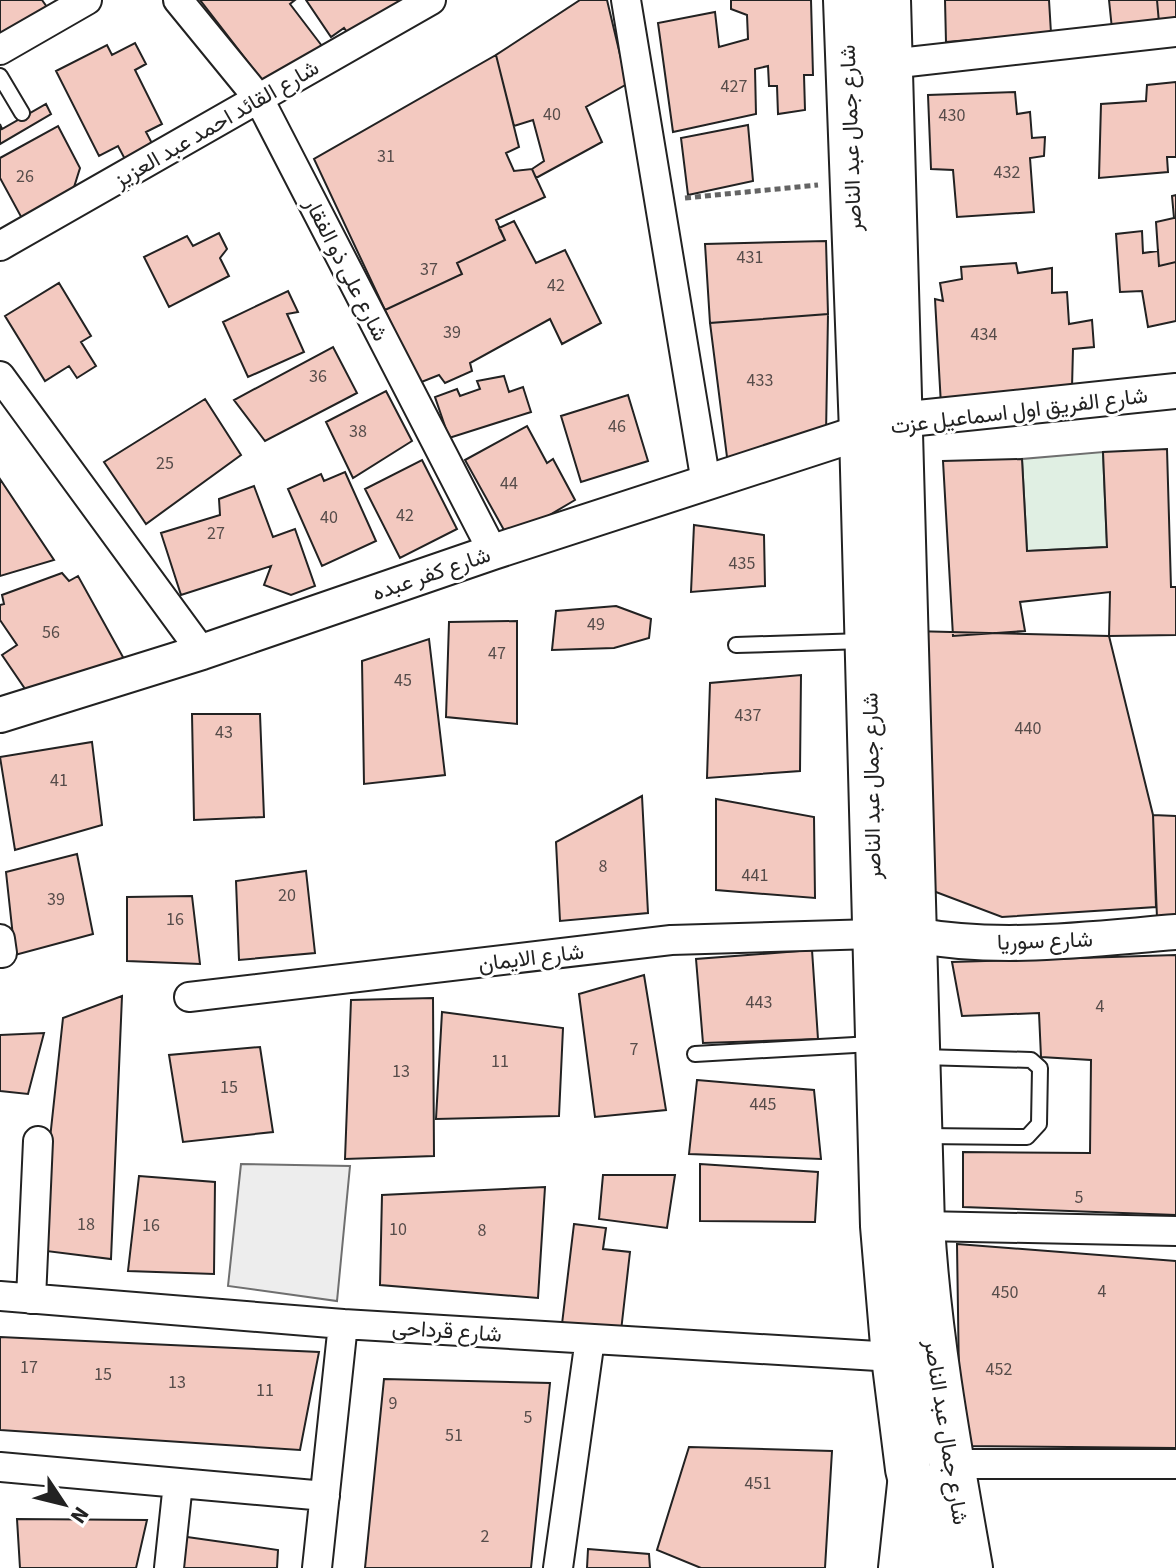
<svg xmlns="http://www.w3.org/2000/svg" width="1176" height="1568" viewBox="0 0 1176 1568" font-family="'Source Sans 3',Vazirmatn,sans-serif">
<style>
.green{fill:#e0efe3;stroke:#6f6f6f;stroke-width:2}
.parking{fill:#ededed;stroke:#6f6f6f;stroke-width:2}
.building{fill:#f3c9c0;stroke:#222;stroke-width:2}
.lines{fill:none;stroke-linecap:round;stroke-linejoin:round}
.service-casing{stroke:#222;stroke-width:18}
.minor-casing{stroke:#222;stroke-width:32}
.tertiary-casing{stroke:#222;stroke-width:38}
.secondary-casing{stroke:#222;stroke-width:42}
.primary-casing{stroke:#222;stroke-width:48}
.path{stroke:#646464;stroke-width:5;stroke-dasharray:6 4;stroke-linecap:butt}
.service{stroke:#fff;stroke-width:14}
.minor{stroke:#fff;stroke-width:28}
.tertiary{stroke:#fff;stroke-width:34}
.secondary{stroke:#fff;stroke-width:38}
.primary{stroke:#fff;stroke-width:44}
.labels{text-anchor:middle;stroke-width:6;stroke-linejoin:round;paint-order:stroke}
.number-label{font-size:18px;fill:#564c4a}
.street-label{font-size:22px;fill:#222;stroke:#fff}
</style>
<rect width="100%" height="100%" fill="#fff"/>
<path class="green" d="M1103 452 1107 547 1027 551 1022 459Z"/>
<path class="parking" d="M241 1164 350 1166 337 1301 228 1286Z"/>
<path class="building" d="M0 0H42L49 10 0 45Z
M200 0H295L290 4 322 46 268 88Z
M306 0H409L352 39 344 28 331 37Z
M580 0H607L627 84 586 107 602 142 536 178 532 169 544 161 533 120 514 126 496 55Z
M731 0H811L813 75H804L805 110 778 114 777 86H769L768 66 755 69 756 114 673 132 658 23 715 12 719 47 748 39 747 15 731 9Z
M945 0H1049L1051 33 946 42Z
M1109 0H1157L1159 23 1112 29Z
M1157 0H1176V22L1159 23Z
M135 43 146 64 135 70 162 124 146 132 155 149 127 163 118 146 99 156 56 71 107 45 112 55Z
M496 55 519 147 506 153 514 171 532 169 545 197 496 220 505 240 457 263 462 274 385 310 314 159Z
M1176 82V157H1167L1168 172 1099 178 1101 104 1146 101 1147 85Z
M1015 92 1017 114 1030 112 1032 138 1045 137 1044 156 1030 158 1034 212 957 217 953 170 931 169 928 95Z
M46 104 51 114 0 144V124L2 129Z
M748 125 753 181 688 195 681 138Z
M58 126 80 168 70 200 25 224 0 178V158Z
M1176 195V262L1159 266 1156 222 1174 218 1172 196Z
M514 221 536 263 565 250 601 323 562 344 550 319 470 363 472 371 445 383 439 375 419 383 385 310 462 274 457 263 505 240 499 228Z
M1142 231 1143 253 1158 251 1159 266 1176 262V321L1148 327 1142 291 1120 292 1116 234Z
M219 233 227 249 220 258 229 276 169 307 144 257 187 236 193 246Z
M826 241 828 314 710 323 705 244Z
M1016 263 1018 273 1052 268V293L1067 292 1069 324 1092 320 1094 347 1073 349 1072 388 941 405 935 299 943 301 940 283 962 279 961 267Z
M59 283 91 336 81 342 96 366 77 378 69 366 45 381 5 316Z
M288 291 298 312 287 314 304 352 248 377 223 322Z
M828 314 826 435 728 465 710 323Z
M333 347 357 393 265 441 234 400Z
M504 376 509 392 523 387 531 412 449 438 435 397 457 389 460 396 480 389 477 381Z
M386 391 412 441 353 478 326 422Z
M628 395 648 461 581 482 561 416Z
M205 399 241 455 146 524 104 462Z
M527 426 547 463 553 459 575 500 509 539 465 460Z
M1167 449 1171 587H1176V635L1109 636 1110 592 1020 602 1025 631 953 636 943 461 1022 459 1027 551 1107 547 1103 452Z
M422 460 457 529 400 558 365 489Z
M345 472 376 541 322 566 288 489 321 474 324 481Z
M0 479 54 560 0 576Z
M254 486 273 537 295 529 315 586 291 595 264 585 271 566 181 595 161 533 220 515 219 499Z
M694 525 764 535 765 586 691 592Z
M62 573 69 581 78 576 129 668 34 702 2 655 17 645 0 620V605L4 604 2 595Z
M616 606 651 619 649 638 614 648 552 650 556 611Z
M517 621V724L446 717 449 622Z
M912 631 1109 636 1153 815 1156 907 1002 917 920 886Z
M429 639 445 775 364 784 362 661Z
M801 675 800 771 707 778 710 683Z
M192 714H260L264 817 194 820Z
M92 742 102 825 15 850 0 757Z
M642 796 648 913 560 921 556 842Z
M716 799 814 817 815 898 716 890Z
M1153 815 1176 816V918H1157Z
M77 854 93 934 15 955 6 872Z
M306 871 315 953 239 960 236 881Z
M192 896 200 964 127 961V897Z
M812 950 818 1039 703 1043 696 959Z
M1176 955V1215L963 1207V1152L1090 1153 1091 1060 1041 1057 1039 1013 962 1016 952 962Z
M644 975 666 1110 595 1117 579 994Z
M122 996 111 1259 38 1250 63 1018Z
M433 998 434 1156 345 1159 351 1000Z
M442 1012 563 1028 559 1116 436 1119Z
M44 1033 28 1094 0 1091V1035Z
M260 1047 273 1132 183 1142 169 1055Z
M697 1080 814 1090 821 1159 689 1154Z
M700 1164 818 1172 815 1222 700 1221Z
M603 1175H675L667 1228 599 1219Z
M139 1176 215 1182 214 1274 128 1271Z
M545 1187 538 1298 380 1285 382 1195Z
M574 1224 606 1228 603 1249 630 1252 621 1331 562 1324Z
M957 1244 1176 1261V1448L960 1446Z
M0 1337 319 1352 300 1450 0 1430Z
M384 1379 550 1383 531 1568H365Z
M689 1447 832 1451 825 1568H701L657 1550Z
M17 1519 147 1520 136 1568H20Z
M173 1535 278 1550 277 1568H171Z
M588 1549 649 1554 650 1568H587Z"/>
<g class="lines">
<defs>
<path id="service" d="M0 76 22 113
M736 645 864 641
M695 1054 872 1044
M922 1057 1031 1060 1040 1068 1039 1124 1027 1137 924 1136"/>
<path id="minor" d="M178 0 259 99 493 552
M626 0 706 483
M0 50 87 0
M890 64 1176 32
M0 246 431 0
M0 376 202 652
M0 939 2 953
M189 997 671 940 874 934
M922 1226 1176 1231
M0 1296 343 1324 894 1357
M31 1299 38 1141
M951 1464H1176
M0 1467 325 1496
M169 1568 178 1483
M317 1568 343 1324
M558 1568 590 1339"/>
<path id="tertiary" d="M0 715 202 652 493 552 899 420 1176 391
M914 935C1000 951 1089 939 1176 932"/>
<path id="secondary" d="M898 1568 907 1484"/>
<path id="primary" d="M846 0 862 432 883 1226 894 1357 908 1469 932 1568
M888 0 922 1226C929 1342 950 1454 970 1568"/>
</defs>
<use href="#service" class="service-casing"/>
<use href="#minor" class="minor-casing"/>
<use href="#tertiary" class="tertiary-casing"/>
<use href="#secondary" class="secondary-casing"/>
<use href="#primary" class="primary-casing"/>
<path class="path" d="M685 198 818 185"/>
<use href="#service" class="service"/>
<use href="#minor" class="minor"/>
<use href="#tertiary" class="tertiary"/>
<use href="#secondary" class="secondary"/>
<use href="#primary" class="primary"/>
</g>
<g class="labels">
<g class="number-label">
<text x="734" y="92">427</text>
<text x="552" y="120">40</text>
<text x="952" y="121">430</text>
<text x="386" y="162">31</text>
<text x="1007" y="178">432</text>
<text x="25" y="182">26</text>
<text x="750" y="263">431</text>
<text x="429" y="275">37</text>
<text x="556" y="291">42</text>
<text x="452" y="338">39</text>
<text x="984" y="340">434</text>
<text x="318" y="382">36</text>
<text x="760" y="386">433</text>
<text x="617" y="432">46</text>
<text x="358" y="437">38</text>
<text x="165" y="469">25</text>
<text x="509" y="489">44</text>
<text x="405" y="521">42</text>
<text x="329" y="523">40</text>
<text x="216" y="539">27</text>
<text x="742" y="569">435</text>
<text x="596" y="630">49</text>
<text x="51" y="638">56</text>
<text x="497" y="659">47</text>
<text x="403" y="686">45</text>
<text x="748" y="721">437</text>
<text x="1028" y="734">440</text>
<text x="224" y="738">43</text>
<text x="59" y="786">41</text>
<text x="603" y="872">8</text>
<text x="755" y="881">441</text>
<text x="287" y="901">20</text>
<text x="56" y="905">39</text>
<text x="175" y="925">16</text>
<text x="759" y="1008">443</text>
<text x="1100" y="1012">4</text>
<text x="634" y="1055">7</text>
<text x="500" y="1067">11</text>
<text x="401" y="1077">13</text>
<text x="229" y="1093">15</text>
<text x="763" y="1110">445</text>
<text x="1079" y="1203">5</text>
<text x="86" y="1230">18</text>
<text x="151" y="1231">16</text>
<text x="398" y="1235">10</text>
<text x="482" y="1236">8</text>
<text x="1102" y="1297">4</text>
<text x="1005" y="1298">450</text>
<text x="29" y="1373">17</text>
<text x="999" y="1375">452</text>
<text x="103" y="1380">15</text>
<text x="177" y="1388">13</text>
<text x="265" y="1396">11</text>
<text x="393" y="1409">9</text>
<text x="528" y="1423">5</text>
<text x="454" y="1441">51</text>
<text x="758" y="1489">451</text>
<text x="485" y="1542">2</text>
</g>
<g class="street-label">
<text transform="translate(216 123) rotate(-30)" y="8">شارع القائد احمد عبد العزيز</text>
<text transform="translate(850 138) rotate(-92)" y="8">شارع جمال عبد الناصر</text>
<text transform="translate(347 269) rotate(63)" y="8">شارع على ذو الفقار</text>
<text transform="translate(1019 410) rotate(-7)" y="8">شارع الفريق اول اسماعيل عزت</text>
<text transform="translate(431 573) rotate(-19)" y="8">شارع كفر عبده</text>
<text transform="translate(871 786) rotate(-91)" y="8">شارع جمال عبد الناصر</text>
<text transform="translate(1045 940) rotate(-2)" y="8">شارع سوريا</text>
<text transform="translate(531 957) rotate(-7)" y="8">شارع الايمان</text>
<text transform="translate(447 1330) rotate(4)" y="8">شارع قرداحى</text>
<text transform="translate(947 1432) rotate(81)" y="8">شارع جمال عبد الناصر</text>
</g>
</g>
<g transform="translate(64 1504) rotate(125)" stroke="#ffffff" stroke-width="6" paint-order="stroke">
<path d="M0-6L14 30L0 20L-14 30Z" fill="#222222"/>
<text y="-12" font-size="22" font-weight="bold" text-anchor="middle" fill="#222222">N</text>
</g>
</svg>
